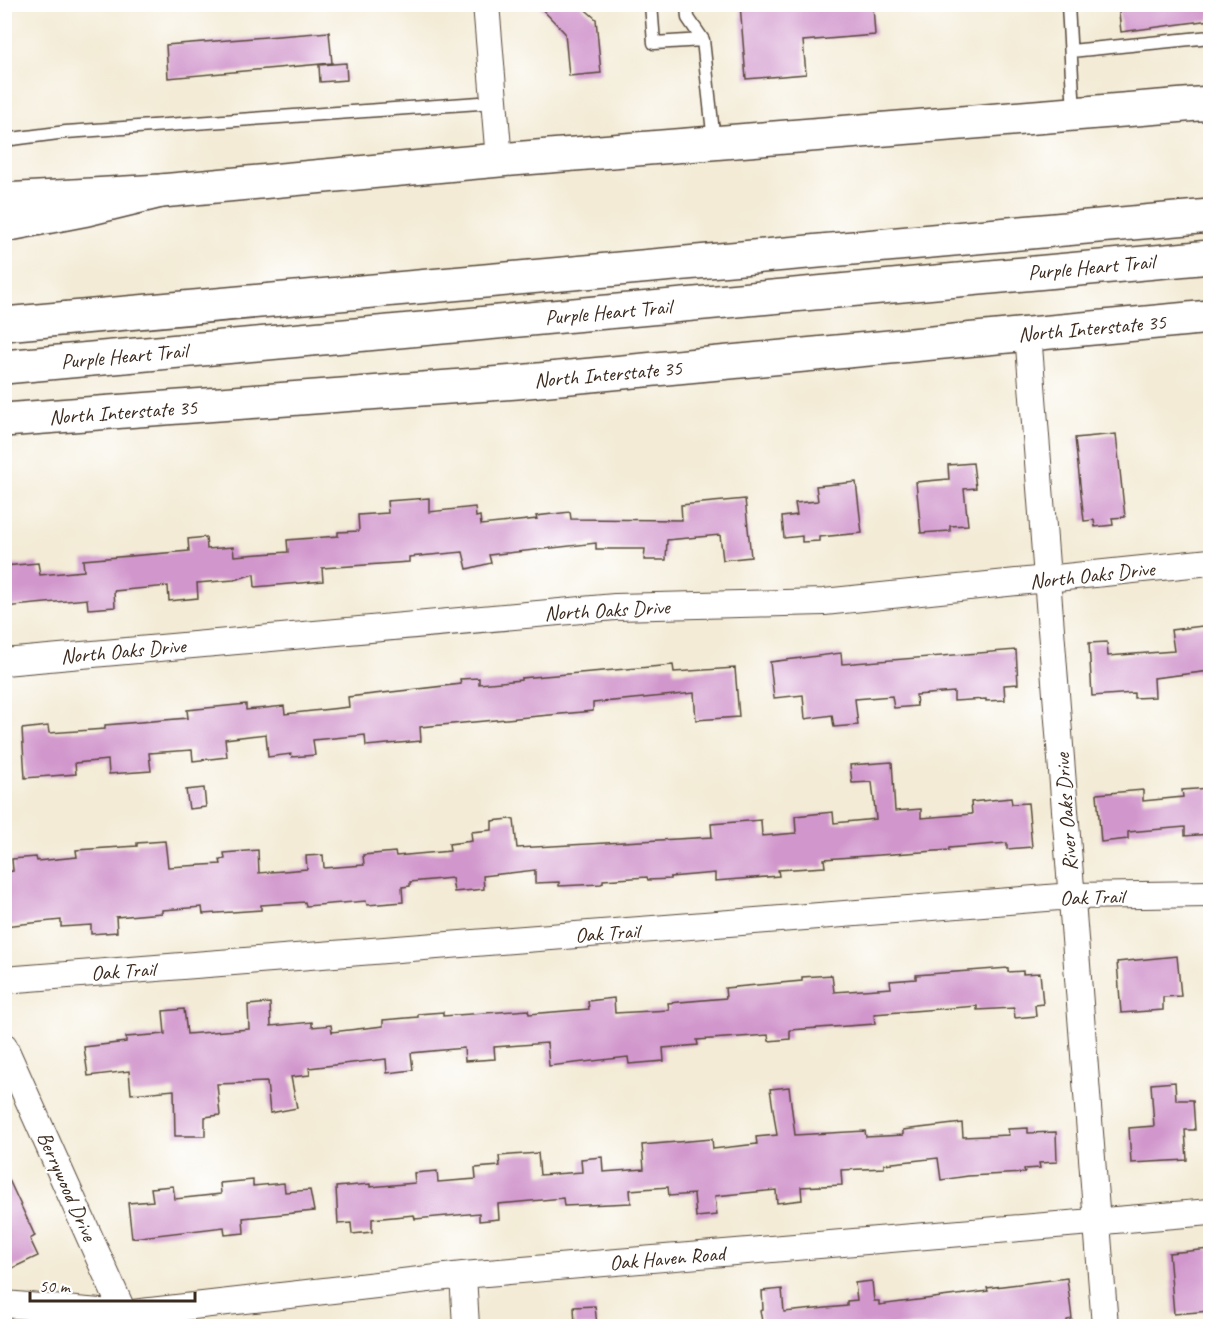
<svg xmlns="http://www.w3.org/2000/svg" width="1215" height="1331" viewBox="0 0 1215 1331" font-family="Caveat,sans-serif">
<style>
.building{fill:#d197cc}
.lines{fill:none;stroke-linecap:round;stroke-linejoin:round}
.lane-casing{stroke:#574739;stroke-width:15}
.street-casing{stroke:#574739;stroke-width:28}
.secondary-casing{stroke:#574739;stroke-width:36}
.highway-casing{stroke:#574739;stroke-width:36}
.lane{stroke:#fff;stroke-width:12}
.street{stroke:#fff;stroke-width:26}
.secondary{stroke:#fff;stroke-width:33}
.highway{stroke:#fff;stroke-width:33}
.labels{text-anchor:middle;stroke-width:4.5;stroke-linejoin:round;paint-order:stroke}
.street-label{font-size:21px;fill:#3b2a1e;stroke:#fff}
</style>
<rect width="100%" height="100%" fill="#fff"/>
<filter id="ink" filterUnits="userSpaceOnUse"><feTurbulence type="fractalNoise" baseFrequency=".0167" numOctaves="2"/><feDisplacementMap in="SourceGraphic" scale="12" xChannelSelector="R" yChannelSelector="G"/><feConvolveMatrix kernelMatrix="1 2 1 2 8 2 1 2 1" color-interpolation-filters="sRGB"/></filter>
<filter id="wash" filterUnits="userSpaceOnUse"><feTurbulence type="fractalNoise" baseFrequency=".008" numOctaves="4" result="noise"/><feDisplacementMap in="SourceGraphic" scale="24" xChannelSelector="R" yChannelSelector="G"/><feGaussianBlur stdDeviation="1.35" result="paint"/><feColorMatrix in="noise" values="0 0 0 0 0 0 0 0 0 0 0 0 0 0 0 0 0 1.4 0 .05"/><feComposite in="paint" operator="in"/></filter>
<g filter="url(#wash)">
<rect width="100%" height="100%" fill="#f3ebd5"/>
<g id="blocks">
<path class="building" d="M537 4H579L596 19 601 73 569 76 565 33Z
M740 4H864V7L873 6 875 35 803 41 806 74 746 79Z
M1118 4H1210V20L1121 32Z
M329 32 332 63 168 78 166 45Z
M346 63 347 80 320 82 319 65Z
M1116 434 1125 517 1112 518 1113 525 1095 527 1094 520 1084 521 1075 438Z
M973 463 976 488 964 489 968 525 950 526V531L921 533 916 482 949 479 948 465Z
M856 482 862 533 819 537V541L802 542V536L784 538 782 517 797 515 795 503 818 501 816 486Z
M429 498V512L475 507 476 517 480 516 481 525 537 519 536 516 570 512 571 519 682 520 681 505 745 499 751 557 723 560 720 535 667 540 666 560H644L645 549H596V543L489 555 491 563 467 569 463 552 409 557V562L322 568 323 581 255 587 254 574 234 580 197 583 198 598 169 601 168 586 114 591 115 607 88 609 87 599 4 607V566L38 563 40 575 84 571 83 560 189 551 188 539 206 537 207 549 233 547 234 556 288 552 287 540 338 536V532L359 531 358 515 388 513 387 501Z
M1210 625V671L1154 678 1155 697 1134 698V693L1092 696 1089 643 1107 642 1108 656 1174 651 1171 630Z
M1016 650 1018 684 1004 685 1005 700 986 701V699L954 701V692L916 695 917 706 894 708 892 696 855 699 858 725 834 727 832 715 805 719 803 695 774 698 770 662 841 653 842 664Z
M673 665 674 672 735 668 739 717 696 720 694 693 593 703V711L420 727 421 741 366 746 365 735 313 740 315 755 292 757 291 754 268 757 266 734 225 739 227 757 193 761 192 750 149 753 151 771 109 774 108 760 75 763 76 774 25 778 22 729 48 726 49 733 105 729V725L188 718 187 710 246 704V710L284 706 285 714 349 707 348 697 461 684 460 679 479 678V684L521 680V678Z
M892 762 895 811 921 809V818L972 814 971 802 1011 798 1012 804 1028 803 1032 847 1007 849V843L949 848V850L824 859 825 867 778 870 779 876 715 881V873L670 877V879L648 880 647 877 603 880V883L601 884 559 886V882L535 883V870L483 876 484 889 454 892 452 878 410 882V886L402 887 403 902 367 905 366 901 306 906 305 902 261 905V910L203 914 202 907 162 910V913L116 917 117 932 91 934V925L61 927V920L4 926V872L13 871 12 859 36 857 37 861 77 857 76 850 137 846V843L165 841 168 867 221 864 220 860 225 859 224 853 258 850 259 873 307 869 306 856 323 855 324 868 364 865 363 855 395 852 396 856 450 851 449 844 472 841 471 832 492 830V821L510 819 514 820 517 848 712 837 711 824 761 820 762 836 796 833 795 816 833 812 834 823 876 819 872 782 852 783 850 765Z
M204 788 206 807 189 809 186 790Z
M1210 788V834L1185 836V827L1128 832V839L1101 842 1097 794 1143 790V801L1183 797 1182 790Z
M1177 956 1181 996 1163 997V1010L1121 1013 1117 962Z
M1008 968V972L1023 971V974L1040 973 1043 1004 1035 1005 1036 1016 1015 1018 1014 1008 977 1010V1006L874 1014 875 1024 790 1030V1039L769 1041 768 1035 697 1040 698 1045 663 1048 664 1061 629 1064 628 1057 549 1066 547 1043 494 1047 495 1059 465 1061 464 1048 411 1053 413 1070 387 1073 386 1059 309 1068 310 1075 291 1077 297 1108 270 1113 267 1082 217 1084 220 1115 205 1117V1136H175L174 1090 131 1094 129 1071 88 1076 84 1047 126 1042V1037L165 1034 163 1011 184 1009 187 1034 249 1029 248 1005 270 1003 271 1026 312 1022V1027L331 1025 332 1032 383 1026V1020L418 1017V1014L443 1012V1016L528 1010 529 1014 589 1009 588 1001 614 998 615 1013 669 1010 668 1003 726 998 725 988 802 981V977L832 975 834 992 891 988 890 981 916 979V975Z
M1175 1082 1176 1100H1193L1195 1130H1185L1187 1160 1131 1163 1129 1128 1154 1126 1151 1084Z
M789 1087 795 1135 865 1131 866 1137 903 1135V1130L962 1123 963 1137 1009 1135 1008 1129 1028 1128V1133L1056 1132 1057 1162 1039 1163 1040 1168 1024 1169 1025 1173 968 1176 941 1180 938 1158 884 1164V1168L841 1170 842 1185 801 1187 802 1200 777 1203 776 1190 715 1196 717 1215 696 1217 694 1194 669 1196 668 1187 630 1190 631 1203 564 1206 563 1198 498 1204 499 1219 479 1221V1213L415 1219 414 1215 372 1219V1232L352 1234 351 1223 338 1224 336 1187 370 1184V1187L415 1183 414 1173 437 1171 438 1182 476 1179 475 1168 500 1166 499 1156 538 1153 540 1175 582 1172 581 1159 602 1157 603 1172 644 1169 642 1145 712 1139 713 1149 757 1144 756 1137 777 1135 770 1089Z
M4 1169 35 1236 30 1239 38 1256 4 1272Z
M253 1180V1186L284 1183 285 1192 310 1190 314 1211 243 1218 244 1233 225 1235 224 1227 132 1238 128 1203 153 1201 151 1188 173 1186 175 1199 221 1194 220 1183Z
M1210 1249V1311L1174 1314 1169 1253Z
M1067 1278 1072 1319 1067 1320V1324L1049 1326H763L760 1311 763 1310 762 1291 782 1289 784 1312 847 1306V1301L857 1300 855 1283 872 1281 874 1301H879V1305L988 1291 987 1288Z
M595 1306 597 1326H575L574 1307Z"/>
</g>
</g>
<g filter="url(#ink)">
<use href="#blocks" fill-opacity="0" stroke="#574739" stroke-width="1.5"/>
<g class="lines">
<defs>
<path id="lane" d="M651 4 654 43 703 40
M687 4 688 18 703 40 714 142
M1068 5 1074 113
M1071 51 1210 37
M4 140 66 132 494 102"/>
<path id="street" d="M486 4 499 160
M1028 333 1105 1326
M4 662 615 607 824 602 1210 562
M4 980 1072 896 1210 894
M4 1046 124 1314 126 1326
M463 1275 466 1326
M4 1304 124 1314 463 1275 1210 1212"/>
<path id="secondary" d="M4 200 161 191 499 160 1210 103
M4 420 517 382 1210 317"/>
<path id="highway" d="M4 225 87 209 161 191
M4 324 1210 216
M4 367 1210 257"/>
</defs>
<use href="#lane" class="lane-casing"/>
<use href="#street" class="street-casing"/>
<use href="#secondary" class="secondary-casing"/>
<use href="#highway" class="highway-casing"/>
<use href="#lane" class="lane"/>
<use href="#street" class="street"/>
<use href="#secondary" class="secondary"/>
<use href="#highway" class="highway"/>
</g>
</g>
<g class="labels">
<g class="street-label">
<text transform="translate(1091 267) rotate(-5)" y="7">Purple Heart Trail</text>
<text transform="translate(608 312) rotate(-5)" y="7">Purple Heart Trail</text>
<text transform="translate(1092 328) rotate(-5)" y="7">North Interstate 35</text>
<text transform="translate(124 356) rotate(-5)" y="7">Purple Heart Trail</text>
<text transform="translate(608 374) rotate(-5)" y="7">North Interstate 35</text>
<text transform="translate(123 412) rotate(-4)" y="7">North Interstate 35</text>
<text transform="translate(1092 575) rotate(-6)" y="7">North Oaks Drive</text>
<text transform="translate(607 610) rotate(-3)" y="7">North Oaks Drive</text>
<text transform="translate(123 651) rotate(-5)" y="7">North Oaks Drive</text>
<text transform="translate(1066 812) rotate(-94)" y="7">River Oaks Drive</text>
<text transform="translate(1092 897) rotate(-2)" y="7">Oak Trail</text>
<text transform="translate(607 933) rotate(-4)" y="7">Oak Trail</text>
<text transform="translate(123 971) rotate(-4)" y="7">Oak Trail</text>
<text transform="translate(67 1186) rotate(66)" y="7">Berrywood Drive</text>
<text transform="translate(667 1258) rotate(-5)" y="7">Oak Haven Road</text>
</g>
</g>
<rect width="1215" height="1331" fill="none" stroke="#fff" stroke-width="24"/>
<path d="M30 1292v9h165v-9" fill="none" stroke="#3b2a1e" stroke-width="3"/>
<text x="39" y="1292" font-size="18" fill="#3b2a1e" stroke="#ffffff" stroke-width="4.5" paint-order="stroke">50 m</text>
</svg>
